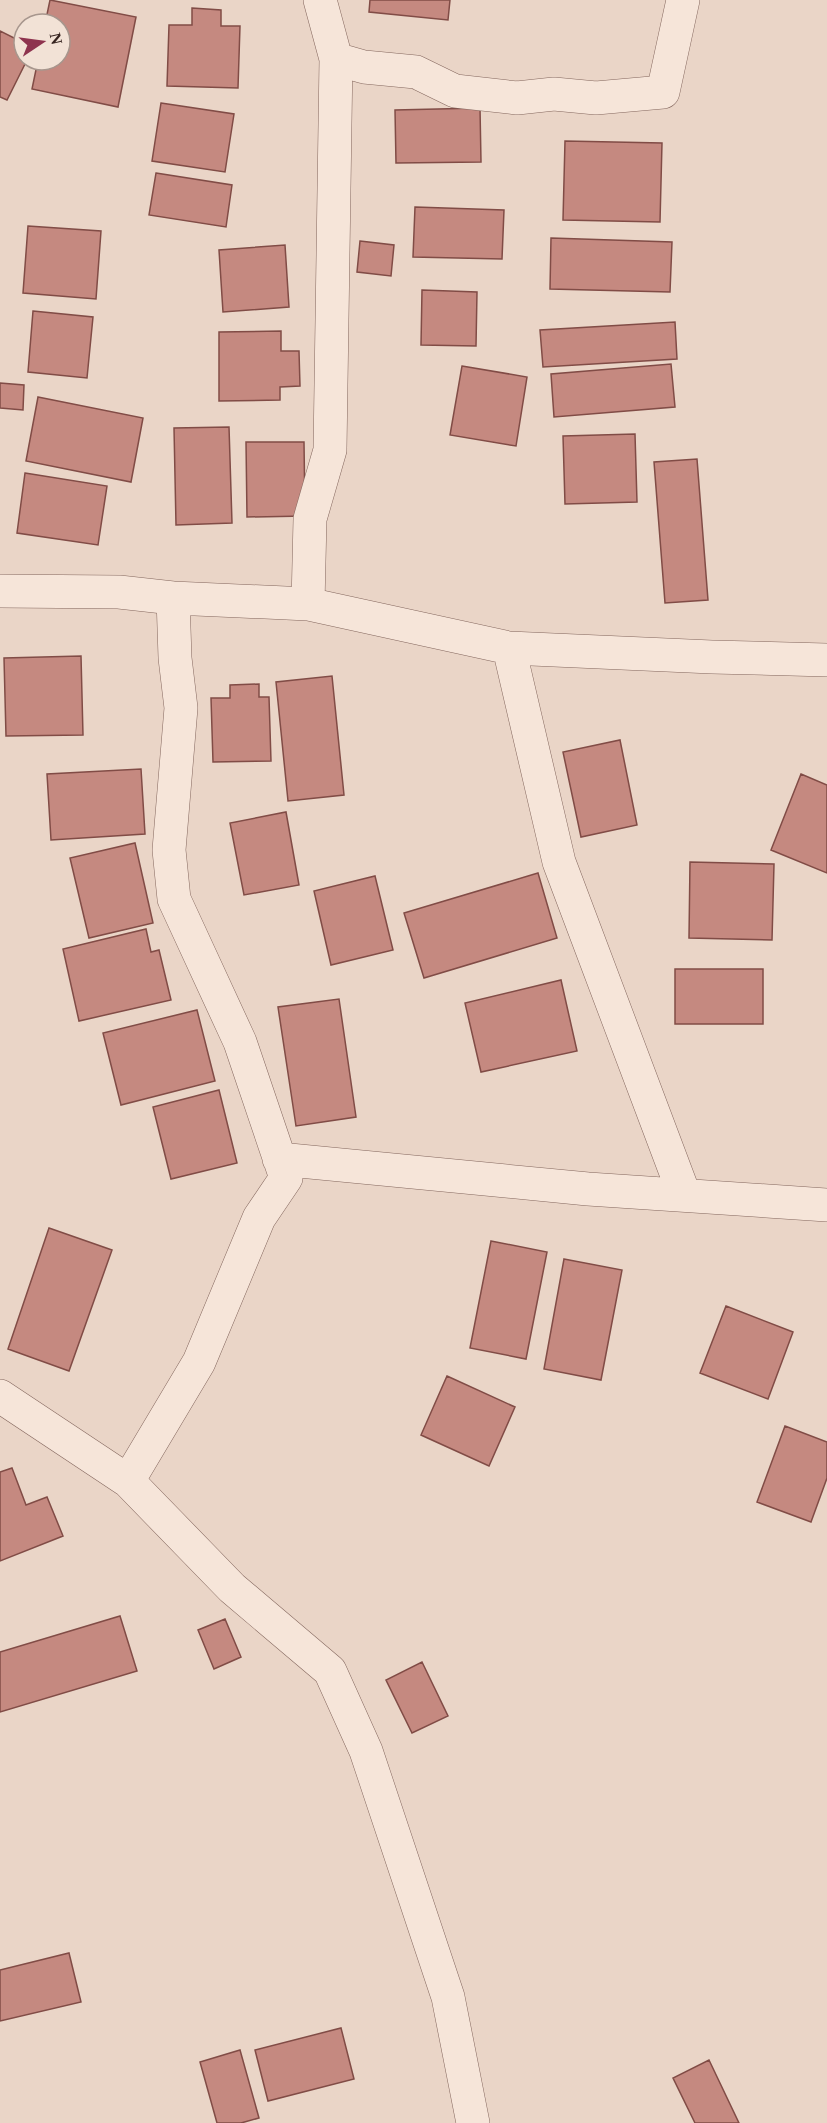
<svg xmlns="http://www.w3.org/2000/svg" width="827" height="2123" viewBox="0 0 827 2123" font-family="'Times New Roman',serif">
<style>
.building{fill:#c58980;stroke:#814c46;stroke-width:1.5}
.lines{fill:none;stroke-linecap:round;stroke-linejoin:round}
.minor-casing{stroke:#84675e;stroke-width:34}
.minor{stroke:#f6e5d9;stroke-width:33}
</style>
<rect width="100%" height="100%" fill="#ead5c7"/>
<path class="building" d="M50 0 136 17 118 107 32 89 38 60H60V24H45Z
M370 0H450L448 20 369 12Z
M192 8 221 10V26H240L238 88 167 86 169 25H192Z
M0 31 24 43V60H27L7 100 0 97Z
M161 103 234 114 225 172 152 161Z
M480 108 481 162 396 163 395 110Z
M565 141 662 143 660 222 563 220Z
M156 173 232 185 226 227 149 215Z
M415 207 504 210 502 259 413 257Z
M28 226 101 231 96 299 23 293Z
M551 238 672 242 670 292 550 289Z
M360 241 394 245 391 276 357 272Z
M285 245 289 307 223 312 219 250Z
M422 290 477 292 476 346 421 345Z
M33 311 93 317 87 378 28 372Z
M675 322 677 359 543 367 540 330Z
M281 331V351H299L300 386 280 387V400L219 401V332Z
M671 364 675 407 554 417 551 374Z
M462 366 527 377 516 446 450 435Z
M0 383 24 385 23 410 0 408Z
M38 397 143 418 131 482 26 461Z
M229 427 232 523 176 525 174 428Z
M635 434 637 502 565 504 563 436Z
M246 442H304L305 516 247 517Z
M697 459 708 600 665 603 654 462Z
M25 473 107 486 98 545 17 533Z
M81 656 83 735 6 736 4 658Z
M332 676 344 795 288 801 276 682Z
M259 684V697H269L271 761 213 762 211 698H230V685Z
M620 740 637 825 581 837 563 752Z
M141 769 145 834 51 840 47 774Z
M801 774 827 785V873L771 850Z
M286 812 299 885 244 895 230 823Z
M135 843 153 923 89 938 70 858Z
M690 862 774 864 772 940 689 938Z
M538 873 557 938 424 978 404 913Z
M375 876 393 950 331 965 314 891Z
M146 929 151 952 159 950 171 1000 79 1021 63 949Z
M675 969H763V1024H675Z
M561 980 577 1051 481 1072 465 1003Z
M339 999 356 1117 296 1126 278 1007Z
M197 1010 215 1081 121 1105 103 1033Z
M219 1090 237 1163 171 1179 153 1107Z
M49 1228 112 1250 69 1371 8 1349Z
M491 1241 547 1252 526 1359 470 1348Z
M564 1259 622 1270 601 1380 544 1369Z
M726 1306 793 1332 768 1399 700 1373Z
M447 1376 515 1407 489 1466 421 1435Z
M785 1426 827 1442V1478L811 1522 757 1502Z
M12 1468 26 1505 47 1497 63 1536 0 1561V1472Z
M120 1616 137 1671 0 1712V1652Z
M225 1619 241 1657 214 1669 198 1630Z
M422 1662 448 1716 412 1733 386 1680Z
M69 1953 81 2002 0 2021V1970Z
M341 2028 354 2079 268 2101 255 2050Z
M240 2050 259 2118 241 2123H217L200 2062Z
M709 2060 739 2123H695L673 2078Z"/>
<g class="lines">
<defs>
<path id="minor" d="M320 0 336 59 364 67 416 72 455 91 517 98 554 94 596 98 663 92 683 0
M0 591 119 592 173 598 308 604 509 648 712 657 827 660
M308 604 310 519 330 450 336 59
M509 648 559 862 684 1194
M279 1159 588 1189 827 1205
M0 1396 128 1481 232 1588 330 1671 366 1751 448 1997 473 2123
M128 1481 199 1362 259 1218 286 1178 240 1042 174 899 169 850 181 708 175 658 173 598"/>
</defs>
<use href="#minor" class="minor-casing"/>
<use href="#minor" class="minor"/>
</g>
<g transform="translate(42 42) rotate(77)"><circle r="28" fill="#f2e2d6" stroke="#a7968d" stroke-width="1.5"/>
<path d="M0-4.5L10 22L0 15L-10 22Z" fill="#8e334e"/>
<text y="-9" font-size="16" font-weight="bold" text-anchor="middle" fill="#362420">N</text>
</g>
</svg>
